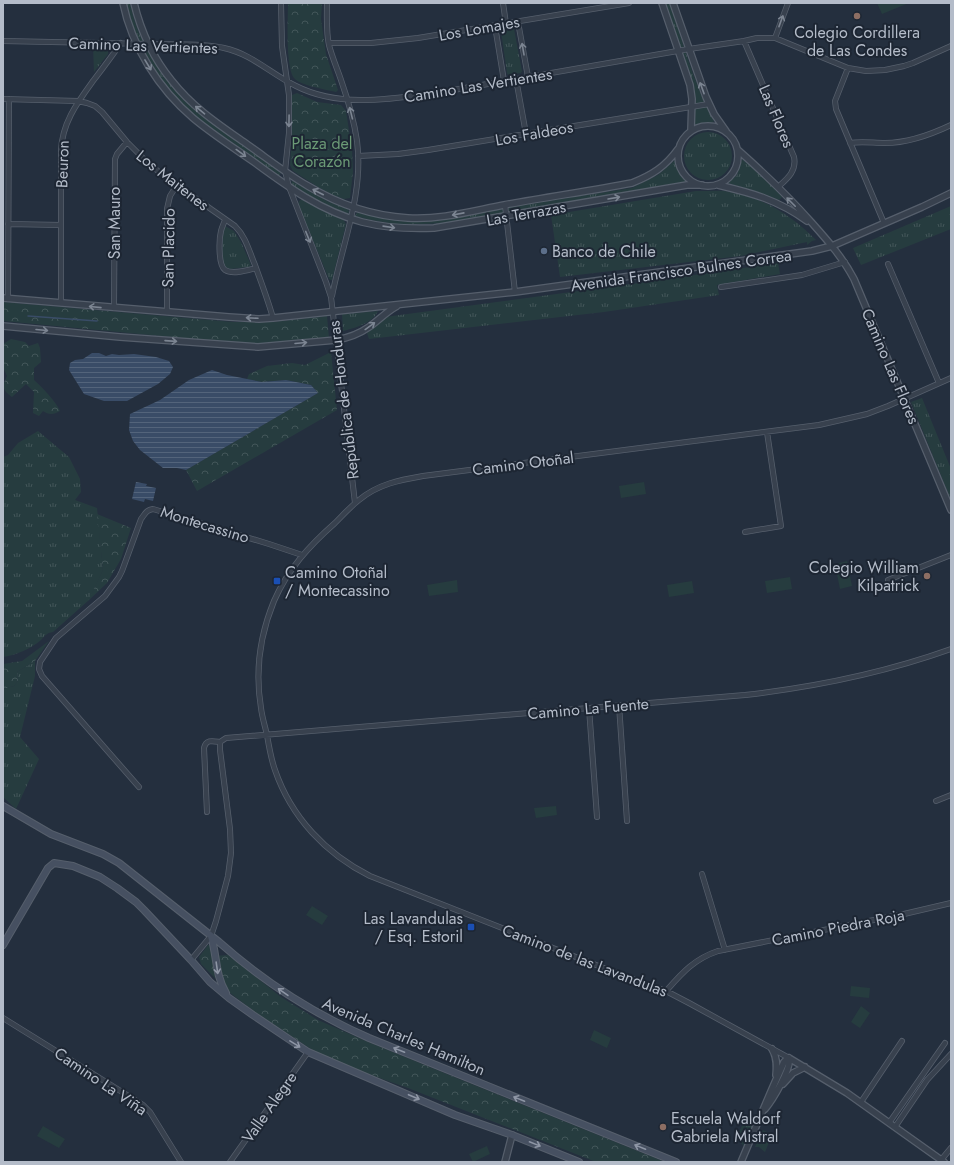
<svg xmlns="http://www.w3.org/2000/svg" width="954" height="1165" viewBox="0 0 954 1165" font-family="Jost,sans-serif">
<style>
.grass{fill:url(#grass-tufts)}
.forest{fill:url(#forest-crowns)}
.garden{fill:#263c3f}
.water{fill:url(#water-rules)}
.lines{fill:none;stroke-linecap:round;stroke-linejoin:round}
.stream{stroke:#394c67;stroke-width:1.5}
.minor-casing{stroke:#565f6c;stroke-width:6}
.tertiary-casing{stroke:#565f6c;stroke-width:8}
.secondary-casing{stroke:#565f6c;stroke-width:8}
.minor{stroke:#38414e;stroke-width:4.5}
.tertiary{stroke:#38414e;stroke-width:5.5}
.secondary{stroke:#465061;stroke-width:6}
.oneway{stroke:#7c8592}
.oneway2{stroke:#8e96a5}
.education-dot{fill:#8d6e63;stroke:#1d2633;stroke-width:1.5}
.service-dot{fill:#5c6f8a;stroke:#1d2633;stroke-width:1.5}
.transit-dot{fill:#1a4fb4;stroke:#1d2633;stroke-width:1.5}
.labels{text-anchor:middle;stroke-width:4;stroke-linejoin:round;paint-order:stroke}
.street-label{font-size:16px;fill:#b4bcc9;stroke:#1d2633}
.poi-label{font-size:16px;fill:#b4bcc9;stroke:#1d2633;text-anchor:start}
.park-label{font-size:16px;fill:#6b9a76;stroke:#1d2633}
</style>
<defs>
<pattern id="grass-tufts" width="24" height="20" patternUnits="userSpaceOnUse"><rect width="24" height="20" fill="#263c3f"/><path d="M3 7l-1-3M5 7V3M7 7l1-3M15 17l-1-3M17 17v-4M19 17l1-3" fill="none" stroke="#435659"/></pattern>
<pattern id="forest-crowns" width="20" height="18" patternUnits="userSpaceOnUse"><rect width="20" height="18" fill="#263c3f"/><path d="M2 6a3 3 0 1 1 6 0M12 15a3 3 0 1 1 6 0" fill="none" stroke="#435659"/></pattern>
<pattern id="water-rules" width="6" height="5" patternUnits="userSpaceOnUse"><rect width="6" height="5" fill="#394c67"/><path d="M0 2.5h6" fill="none" stroke="#53647b"/></pattern>
</defs>
<rect width="100%" height="100%" fill="#242f3e"/>
<path class="grass" d="M126 3H130C139 48 167 87 202 116L281 172 279 176 198 118C161 88 138 49 126 3Z
M665 3H670C683 43 694 84 714 121L712 123H702L695 127 693 125C695 111 695 99 693 85Z
M513 27 514 29 522 71 521 73 508 75 507 73 501 31V29Z
M93 46H106L108 48V54L94 72Z
M684 156a24 24 0 1 1 48 0a24 24 0 1 1-48 0Z
M742 159 766 179 782 197 779 200 763 194 728 183 737 175Z
M675 160C677 169 679 174 686 181L685 183 446 223 401 225 371 220 355 216 357 212 401 221H415L447 219 509 207 632 188 658 175Z
M292 181H294L327 201 348 209 349 212 347 214 317 201 291 185Z
M696 191C708 191 722 190 733 192 766 199 793 217 815 239L816 240 812 241 807 245V242L741 256 560 277 551 215Z
M302 199 343 219 346 224 332 280H331L329 279 298 204 299 201Z
M951 206V229L861 265 853 248Z
M225 226 234 231 241 242 251 265 249 267 230 269 225 267C221 258 222 236 225 226Z
M778 263 780 274 717 285 719 295 604 312 369 339 367 333 385 317 646 282Z
M378 311C373 323 355 328 343 331L342 314Z
M922 398 951 469V500L911 402Z
M38 431 69 457 80 479 81 492 75 500 97 508 103 570 89 600 53 632C46 633 45 636 41 640 32 648 14 656 3 657V457L8 455 18 443Z
M35 661V676L20 737 39 759 16 809 3 797V689L14 686 18 681 17 672Z
M744 1122 749 1126 753 1125 744 1146 738 1140H735Z
M763 1130 772 1135 765 1152 759 1147H755Z"/>
<path class="forest" d="M288 3H322L321 19 326 54 338 90 336 92C327 90 300 85 295 79 285 70 288 18 288 3Z
M297 93 317 102 341 105 346 111 352 150 353 172 350 198 344 199 329 194 293 171 290 165 292 135V95Z
M3 302 233 322H273L327 316 329 338 255 345 3 321Z
M11 339 25 342 29 346 38 343 40 348 41 362 34 368V380C42 387 56 402 60 411 53 415 49 415 43 411L39 416 33 413 34 392 26 384 12 397C2 390 2 386 7 376L3 367V344Z
M331 352 337 410 197 491 186 470 318 393 311 385 286 380 262 382 247 379 249 374 267 366 292 363 305 365Z
M97 514 131 528 121 559 107 583 88 601 103 570Z
M49 641 35 661 17 672 18 681 14 686 3 689V664L22 661Z
M208 945H210L213 956 228 955 281 997 318 1020 368 1042 459 1079 665 1162H596L408 1088 334 1062 311 1049 255 1012 229 992 201 964 199 957Z"/>
<path class="garden" d="M877 3H909L882 14Z
M644 482 646 494 621 498 619 486Z
M847 561 852 586 840 589 835 564Z
M790 577 792 589 767 593 765 581Z
M457 580 458 592 429 596 427 585Z
M692 581 694 593 669 597 667 585Z
M556 806 557 815 536 818 534 808Z
M312 906 328 916 322 925 306 915Z
M851 986 870 988 869 998 850 996Z
M861 1006 870 1013 860 1028 851 1022Z
M594 1030 611 1038 607 1048 590 1040Z
M43 1126 65 1139 59 1148 37 1136Z
M487 1146 490 1154 473 1162 469 1154Z"/>
<path class="water" d="M92 353H99L106 356 112 354 119 355 134 354 156 357 169 361 173 367 170 374 158 384 127 401H104L84 394 69 370 70 363 75 360 83 359Z
M212 370 227 375 262 382 286 380 311 385 318 393 186 470 177 468H163L140 450 133 441 129 430 130 414 160 400 189 380Z
M136 482 147 484 146 486 156 488 153 501 145 499 144 502 132 499Z"/>
<g class="lines">
<path class="stream" d="M28 316 97 321"/>
<defs>
<path id="minor" d="M281 3 282 46 289 95V133L285 171 289 187 326 282 331 297 355 503
M327 3C327 17 326 32 329 45 332 57 337 68 341 80 348 100 354 120 357 141 364 194 342 244 332 296
M503 3 506 24
M518 22 528 77
M495 26 504 81
M775 38 788 3
M3 41C52 42 100 43 149 44 172 45 202 43 224 48 252 54 271 74 296 86 339 108 391 99 436 93L689 49 744 41 757 38H775L848 68 866 71 885 70 904 66 913 63 951 46
M744 41 794 157C797 171 787 179 778 187
M329 43H371L418 38 629 3
M848 68 835 101 836 109 884 223
M516 79 526 134
M3 99 78 101 87 103 95 106 102 112 127 142 147 162 164 176 235 226C246 237 249 251 255 265 261 282 268 300 273 318
M850 143C862 141 873 143 885 143 908 143 930 135 951 125
M358 156 398 154 428 150 709 104
M505 205 515 292
M225 220C224 223 222 227 221 231 219 239 218 265 225 270 233 275 248 270 256 268
M8 224 61 225
M888 264 939 383
M721 287 802 275 845 262
M8 299 9 99
M61 303V151C62 123 77 103 93 81 103 68 112 56 121 43
M114 308 115 159 117 154 127 142
M167 312V209L170 196 177 185
M745 532 781 526 767 432
M888 580 951 555
M619 705 627 821
M589 708 597 817
M139 787 42 676 39 669 40 662 56 638 105 596 119 577 122 571 141 519C145 514 146 510 153 509L269 544 302 555
M936 801 951 795
M207 812 204 748C206 739 213 741 220 742
M702 874 725 950
M191 960 211 936 216 921 228 876 231 853 230 829 220 750V742L226 738 745 695C815 687 884 673 951 649
M666 991C682 973 694 959 718 951L904 914 951 903
M3 1018 143 1105 150 1112 181 1162
M789 1058 689 1003 666 991 619 974 370 876C326 854 291 817 275 770 271 759 269 747 267 735 265 726 262 717 261 708 255 672 260 635 274 601 288 569 309 546 335 523 343 515 350 507 359 500 378 484 400 480 423 476L819 425 867 414 888 406 951 378
M861 1102 902 1041
M889 1123 945 1043
M895 1127 927 1080 951 1054
M941 1160 951 1148
M230 1162 308 1052"/>
<path id="tertiary" d="M123 3C132 47 159 89 193 118 212 134 234 148 254 162 288 187 321 211 362 222 386 228 410 229 434 228L687 185H702
M134 3C141 32 153 58 172 81 193 108 221 126 248 145 268 159 287 174 308 186 338 204 373 216 408 218 440 220 472 211 504 205 547 197 590 191 632 183 652 175 665 167 678 149
M662 3 690 85 692 99 691 130
M673 3 706 97 714 114 726 131
M678 156a30 30 0 1 1 60 0a30 30 0 1 1-60 0Z
M738 150C764 173 789 197 812 223 828 241 843 258 854 279L951 510
M718 185C752 193 778 200 807 221
M3 298 229 317 259 319 273 318 515 292 812 251 832 246 922 207 951 193
M3 326 120 337 258 347 336 340C348 338 359 334 369 327 379 320 386 312 397 306
M772 1049C777 1057 777 1065 776 1075
M789 1058 847 1093 944 1162
M783 1084 793 1073 805 1067
M765 1109C772 1101 792 1068 789 1058
M505 1162 512 1135
M741 1162C755 1129 769 1095 784 1062L786 1060 789 1058"/>
<path id="secondary" d="M3 806 51 834 103 854 119 863 219 942C264 982 314 1014 369 1038L676 1162
M211 936C217 955 215 975 226 993
M3 945 48 868 54 863 73 866 100 877 117 888 136 902 144 910 191 960 210 982 229 998 253 1015 308 1052 455 1115 512 1135 579 1162"/>
</defs>
<use href="#minor" class="minor-casing"/>
<use href="#tertiary" class="tertiary-casing"/>
<use href="#secondary" class="secondary-casing"/>
<use href="#minor" class="minor"/>
<use href="#tertiary" class="tertiary"/>
<use href="#secondary" class="secondary"/>
</g>
<defs><path id="oneway-shaft" d="M-6 0H5M1.5-3L5.5 0L1.5 3" fill="none" stroke-width="1.6" stroke-linecap="round" stroke-linejoin="round"/></defs>
<g class="oneway">
<use href="#oneway-shaft" transform="translate(781 21) rotate(-70)"/>
<use href="#oneway-shaft" transform="translate(523 49) rotate(-100)"/>
<use href="#oneway-shaft" transform="translate(148 65) rotate(59)"/>
<use href="#oneway-shaft" transform="translate(702 88) rotate(-110)"/>
<use href="#oneway-shaft" transform="translate(200 110) rotate(-140)"/>
<use href="#oneway-shaft" transform="translate(351 113) rotate(-104)"/>
<use href="#oneway-shaft" transform="translate(289 121) rotate(91)"/>
<use href="#oneway-shaft" transform="translate(241 153) rotate(36)"/>
<use href="#oneway-shaft" transform="translate(318 192) rotate(-153)"/>
<use href="#oneway-shaft" transform="translate(614 198) rotate(-10)"/>
<use href="#oneway-shaft" transform="translate(791 202) rotate(-135)"/>
<use href="#oneway-shaft" transform="translate(458 214) rotate(169)"/>
<use href="#oneway-shaft" transform="translate(389 227) rotate(8)"/>
<use href="#oneway-shaft" transform="translate(308 237) rotate(68)"/>
<use href="#oneway-shaft" transform="translate(95 307) rotate(-174)"/>
<use href="#oneway-shaft" transform="translate(252 318) rotate(-177)"/>
<use href="#oneway-shaft" transform="translate(370 326) rotate(-36)"/>
<use href="#oneway-shaft" transform="translate(42 330) rotate(5)"/>
<use href="#oneway-shaft" transform="translate(171 341) rotate(4)"/>
<use href="#oneway-shaft" transform="translate(301 343) rotate(-5)"/>
</g>
<g class="oneway2">
<use href="#oneway-shaft" transform="translate(217 968) rotate(82)"/>
<use href="#oneway-shaft" transform="translate(283 992) rotate(-145)"/>
<use href="#oneway-shaft" transform="translate(295 1044) rotate(32)"/>
<use href="#oneway-shaft" transform="translate(399 1050) rotate(-158)"/>
<use href="#oneway-shaft" transform="translate(414 1097) rotate(23)"/>
<use href="#oneway-shaft" transform="translate(519 1099) rotate(-158)"/>
<use href="#oneway-shaft" transform="translate(535 1144) rotate(22)"/>
<use href="#oneway-shaft" transform="translate(640 1147) rotate(-158)"/>
</g>
<g class="education-dot">
<circle cx="857" cy="16" r="4"/>
<circle cx="927" cy="576" r="4"/>
<circle cx="663" cy="1127" r="4"/>
</g>
<circle class="service-dot" cx="544" cy="251" r="4"/>
<g class="transit-dot">
<rect x="273" y="577" width="8" height="8" rx="2"/>
<rect x="467" y="923" width="8" height="8" rx="2"/>
</g>
<g class="labels">
<g class="street-label">
<text transform="translate(479 28) rotate(-10)" y="6">Los Lomajes</text>
<text transform="translate(143 45) rotate(2)" y="6">Camino Las Vertientes</text>
<text transform="translate(478 85) rotate(-9)" y="6">Camino Las Vertientes</text>
<text transform="translate(777 116) rotate(67)" y="6">Las Flores</text>
<text transform="translate(534 133) rotate(-10)" y="6">Los Faldeos</text>
<text transform="translate(62 164) rotate(-88)" y="6">Beuron</text>
<text transform="translate(173 180) rotate(38)" y="6">Los Maitenes</text>
<text transform="translate(526 213) rotate(-10)" y="6">Las Terrazas</text>
<text transform="translate(114 223) rotate(-90)" y="6">San Mauro</text>
<text transform="translate(168 248) rotate(-89)" y="6">San Placido</text>
<text transform="translate(681 270) rotate(-8)" y="6">Avenida Francisco Bulnes Correa</text>
<text transform="translate(891 366) rotate(67)" y="6">Camino Las Flores</text>
<text transform="translate(343 400) rotate(-97)" y="6">República de Honduras</text>
<text transform="translate(523 463) rotate(-7)" y="6">Camino Otoñal</text>
<text transform="translate(205 524) rotate(17)" y="6">Montecassino</text>
<text transform="translate(588 708) rotate(-5)" y="6">Camino La Fuente</text>
<text transform="translate(838 927) rotate(-11)" y="6">Camino Piedra Roja</text>
<text transform="translate(585 960) rotate(21)" y="6">Camino de las Lavandulas</text>
<text transform="translate(404 1036) rotate(23)" y="6">Avenida Charles Hamilton</text>
<text transform="translate(101 1081) rotate(34)" y="6">Camino La Viña</text>
<text transform="translate(269 1107) rotate(-55)" y="6">Valle Alegre</text>
</g>
<g class="poi-label">
<text x="857" y="38" text-anchor="middle">Colegio Cordillera<tspan x="857" dy="18">de Las Condes</tspan></text>
<text x="552" y="257">Banco de Chile</text>
<text x="919" y="573" text-anchor="end">Colegio William<tspan x="919" dy="18">Kilpatrick</tspan></text>
<text x="285" y="578">Camino Otoñal<tspan x="285" dy="18">/ Montecassino</tspan></text>
<text x="463" y="924" text-anchor="end">Las Lavandulas<tspan x="463" dy="18">/ Esq. Estoril</tspan></text>
<text x="671" y="1124">Escuela Waldorf<tspan x="671" dy="18">Gabriela Mistral</tspan></text>
</g>
<g class="park-label">
<text x="322" y="149">Plaza del<tspan x="322" dy="18">Corazón</tspan></text>
</g>
</g>
<rect width="954" height="1165" fill="none" stroke="#b4bcc9" stroke-width="8"/>
</svg>
